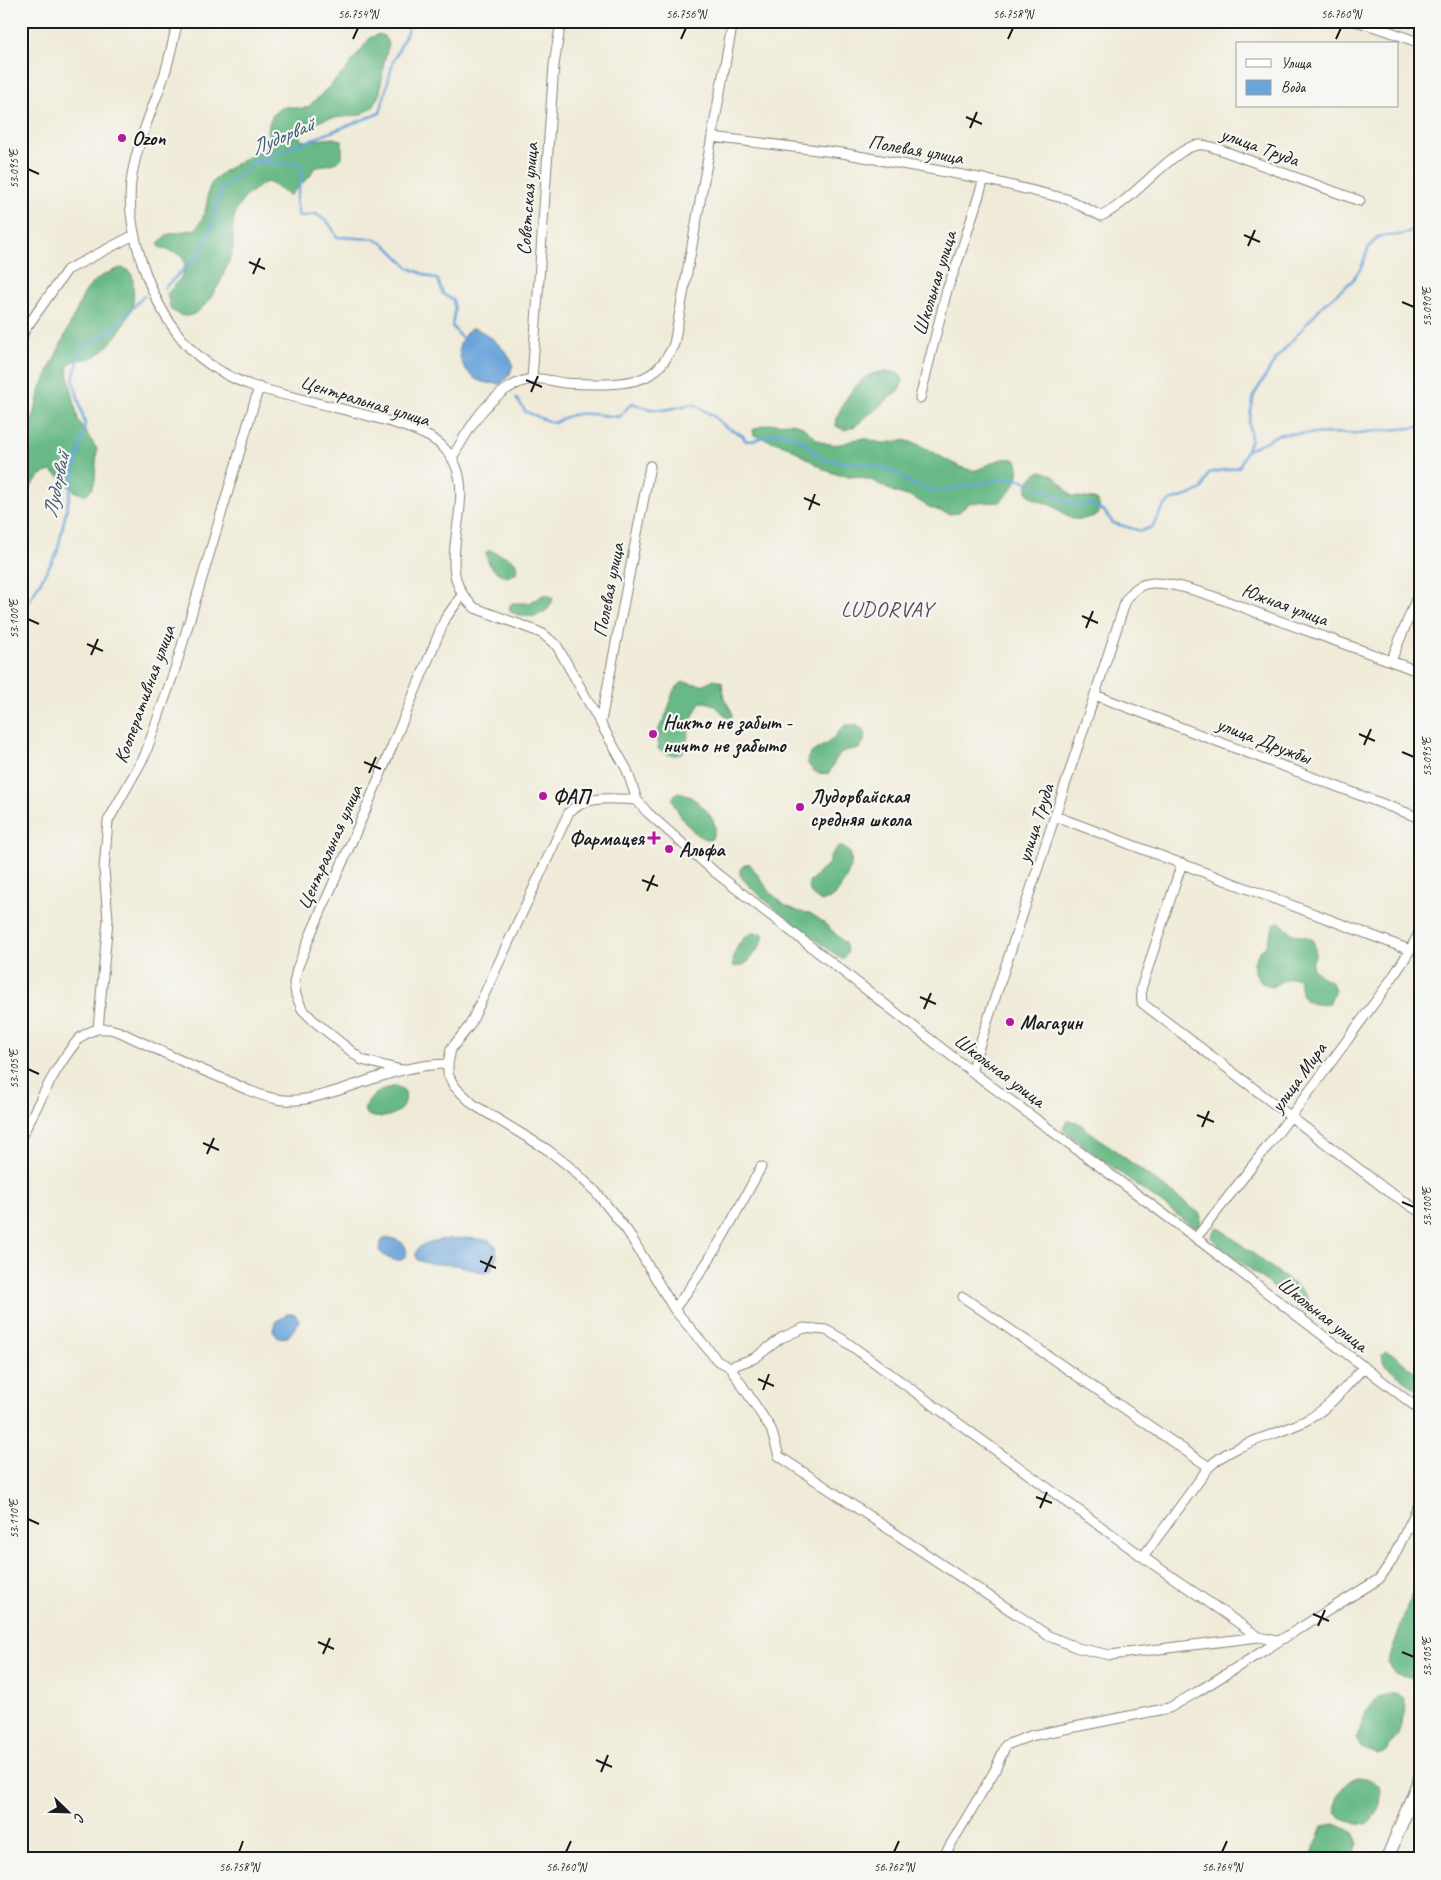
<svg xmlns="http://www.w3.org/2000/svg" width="1441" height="1880" viewBox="0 0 1441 1880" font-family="Caveat,sans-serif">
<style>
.forest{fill:#68b985;stroke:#426a50}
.water{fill:#6ba4da;stroke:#44607b}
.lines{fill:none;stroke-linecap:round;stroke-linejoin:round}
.stream{stroke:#6ba4da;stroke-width:2.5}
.minor-casing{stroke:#86847a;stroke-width:11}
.secondary-casing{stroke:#86847a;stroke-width:14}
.minor{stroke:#fff;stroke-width:9}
.secondary{stroke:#fff;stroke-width:12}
.ticks{fill:none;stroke:#1c1c1c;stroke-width:2}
.poi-dot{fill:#b5179e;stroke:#f6f6f2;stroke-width:2}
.labels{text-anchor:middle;stroke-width:4.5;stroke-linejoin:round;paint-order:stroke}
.poi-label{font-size:20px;font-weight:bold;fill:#1c1c1c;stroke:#f6f6f2;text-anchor:start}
.street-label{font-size:20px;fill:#1c1c1c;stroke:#f6f6f2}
.water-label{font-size:21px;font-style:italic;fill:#405971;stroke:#f6f6f2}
.quarter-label{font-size:22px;letter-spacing:1px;fill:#554a5e;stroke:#f6f6f2}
.neatline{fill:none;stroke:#1c1c1c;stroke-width:2}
.ticks-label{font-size:12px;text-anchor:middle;fill:#1c1c1c}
</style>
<rect width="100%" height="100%" fill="#f6f6f2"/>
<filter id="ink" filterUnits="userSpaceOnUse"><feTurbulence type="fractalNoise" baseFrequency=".02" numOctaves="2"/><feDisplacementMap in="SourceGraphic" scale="10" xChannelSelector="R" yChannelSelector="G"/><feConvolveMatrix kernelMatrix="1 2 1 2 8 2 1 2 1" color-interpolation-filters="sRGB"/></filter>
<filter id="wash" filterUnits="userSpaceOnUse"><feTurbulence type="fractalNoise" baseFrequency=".0096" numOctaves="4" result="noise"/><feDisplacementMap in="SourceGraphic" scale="20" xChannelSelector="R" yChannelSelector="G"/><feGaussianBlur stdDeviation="1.12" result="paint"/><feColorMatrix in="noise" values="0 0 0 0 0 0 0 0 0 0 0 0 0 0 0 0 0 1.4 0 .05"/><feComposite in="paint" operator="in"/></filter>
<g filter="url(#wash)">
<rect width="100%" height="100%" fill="#f0ebd8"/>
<path class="forest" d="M379 34 384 36 389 44 384 62 380 93 373 107 360 115 325 119 301 129 300 139 305 141 333 138 342 140V158L338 162 314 168 310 176 290 195C281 193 278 185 266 182 252 191 238 200 234 218 231 229 235 241 232 252 227 270 207 318 184 316 180 316 175 312 171 310L167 294C178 280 192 272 181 255L159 247 158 243 169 234 196 229C200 223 204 216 206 208 208 201 207 192 210 186 219 169 250 159 262 147 273 135 262 117 282 108 290 104 299 111 308 107L345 71 370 38Z
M121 268C133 271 133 275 133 287 134 294 134 303 131 310 127 322 106 352 94 357 84 361 72 357 67 368L78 420 97 449 95 480 92 489 85 495C68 492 66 478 50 471L41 475 21 498V448L35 412 39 392 84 294C94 279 104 273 121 268Z
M880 372C889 372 899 370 903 380L900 389 854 427 844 430 836 426C836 410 854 384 868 376 871 374 876 373 880 372Z
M770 424C778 424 790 422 797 424 808 428 814 441 825 443 841 447 844 442 858 439 866 437 873 441 881 443 889 444 899 439 907 441 930 446 947 464 970 470 983 473 996 453 1016 460 1023 477 1012 491 1000 502L969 503 958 513 949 514 931 508 914 498 894 492 873 481 858 477 839 475 825 470 789 447 754 435 753 430 761 426Z
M1041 471C1056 474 1062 484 1071 496L1094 499 1098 501 1100 510 1098 515C1092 516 1082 521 1075 519 1067 517 1059 509 1051 505 1045 502 1035 501 1030 496 1021 487 1033 474 1041 471Z
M490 550C501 557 510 554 517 565L516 573 507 577C494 572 488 567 486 553Z
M545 594 553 598C549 618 527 620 511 612L509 607 512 603H529Z
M714 679 722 682 724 698 732 712V716L727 718C720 710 713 701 700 702L691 720 685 750C677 759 667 755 658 749V730L667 713 673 692 679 685 683 682 702 685Z
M846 725H856L864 730C865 738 865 742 859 749 837 750 839 755 829 773 824 774 818 774 814 771 796 755 820 749 829 742 835 738 838 730 846 725Z
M677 792C690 792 716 815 715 829 715 832 712 837 711 840 695 840 677 813 672 799Z
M838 847H843L850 853C850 857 852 861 851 865 848 877 833 909 817 899 810 894 809 890 809 882L829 863 831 854Z
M749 863 770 892 784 905 800 912 810 913 822 921 845 943 848 952 843 959 839 957C824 946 742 886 740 874 739 867 743 866 749 863Z
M1279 922 1293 934 1311 938C1327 962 1293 962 1332 982L1335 990 1329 1004C1321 1005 1307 1005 1302 996 1300 991 1300 984 1299 979 1290 975 1280 982 1272 987 1259 983 1256 977 1253 964L1259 952 1266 946 1274 925Z
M753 933H762L764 937C759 948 748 970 733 966 733 952 739 938 753 933Z
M396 1086 404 1090C413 1111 382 1124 366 1114L364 1110C372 1093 379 1091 396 1086Z
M1068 1121 1077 1122 1199 1213 1201 1217 1200 1226 1195 1227 1191 1225 1065 1132 1063 1128Z
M1219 1228 1303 1291 1308 1299 1306 1307 1302 1310 1214 1241 1211 1237 1215 1229Z
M1385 1351 1394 1355 1420 1376V1392L1388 1367 1384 1364 1382 1355Z
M1420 1576V1673L1413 1678 1394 1673 1389 1664 1391 1654 1407 1607Z
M1395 1693 1403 1698 1406 1707 1398 1735 1386 1751 1378 1754 1361 1747 1357 1738 1366 1712 1378 1697Z
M1358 1777C1389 1778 1385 1811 1366 1824 1357 1823 1342 1822 1336 1814 1331 1807 1341 1787 1348 1782 1350 1780 1355 1778 1358 1777Z
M1335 1824 1353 1832 1358 1843 1352 1859H1310L1323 1826Z"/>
<path class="water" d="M473 328C488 332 507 350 513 364L510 374 501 384C492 383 482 384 474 378 461 367 454 350 464 336 467 332 468 330 473 328Z
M384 1238C421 1237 408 1279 379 1251L380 1244Z
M466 1238 489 1240 496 1246 497 1256 491 1270C483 1276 470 1268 461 1266 446 1263 431 1266 417 1260 408 1238 453 1239 466 1238Z
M287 1314H295L299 1319 298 1324 288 1337 278 1338 273 1330 275 1322Z"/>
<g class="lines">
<path class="stream" d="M256 162 298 164 303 174 296 200 299 217 316 214 329 223 337 237 374 239 386 245 409 268 438 280 443 294 453 300 455 310 452 326 463 340
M164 288 201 253 212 226 221 190 254 162 380 113 393 62 412 21
M516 398 526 412C537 415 544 421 555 423 576 408 595 415 619 417L632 403 650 409 664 410 694 404 713 416 726 427 742 435 746 441 755 440 772 434 785 433 798 438 824 460 871 465 895 472 912 484 935 492 1008 478 1023 480 1078 507 1089 504 1104 511 1113 523 1141 531 1152 527 1164 506 1170 501 1190 495 1202 489 1209 473 1239 467 1251 440 1249 422 1254 395 1276 359 1322 306 1351 282 1361 268 1368 249 1377 237C1397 234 1410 239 1420 219
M1248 450 1280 434 1357 433 1420 427
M21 593 28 603
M21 615 57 553 85 424 73 379 82 348 114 328 144 296"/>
</g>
</g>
<g filter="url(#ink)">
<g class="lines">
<defs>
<path id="minor" d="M178 21C173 39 170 58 164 76 153 108 138 140 132 175 123 225 150 301 182 339 193 353 207 364 222 372 248 388 280 393 309 401 342 410 418 424 441 445 492 492 422 565 475 608L534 630 543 634 557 646 627 770 637 800 647 812 692 852 716 873 971 1071 1196 1238 1420 1410
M1355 21 1388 31 1420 43
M712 137 842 153 984 179 1067 199 1101 216C1130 204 1174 147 1198 145 1206 144 1214 148 1221 150L1360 201
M21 343 24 331 67 270 134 235
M532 379 554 65 561 21
M920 398 947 290 960 255 984 179
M452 458C470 426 492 387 531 379 541 377 555 382 565 383 578 384 591 384 603 384 639 383 658 379 674 344L733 21
M1391 661 1420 590
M1095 695 1420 818
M601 721 650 466
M637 800C612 799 589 794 569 812L470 1025 451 1049 448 1064V1074L454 1086 474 1105 548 1150 571 1168 596 1192 628 1232 674 1309 717 1360 730 1367 755 1358 781 1338 804 1328 826 1330 842 1339 1143 1557 1259 1637
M1055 816 1410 950
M1182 863 1141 989 1142 1003 1388 1191 1420 1212
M98 1029H110L120 1032C154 1048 188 1065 224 1079 241 1087 259 1096 277 1099 291 1102 309 1099 322 1095 364 1084 403 1064 448 1064
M401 1070 362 1060 314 1021 302 1009 296 995 294 983 297 969 310 936 366 809 445 619 462 595
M971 1071 1126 600C1134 589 1139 584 1153 583 1179 582 1230 602 1255 612 1310 632 1365 651 1420 672
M21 1137C38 1106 55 1066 78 1040 83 1034 91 1031 98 1029L108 920 104 869 108 821 145 755 175 669 259 387
M1196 1238C1248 1172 1299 1107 1348 1039 1373 1004 1401 970 1420 931
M963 1297 1209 1467
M674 1309C709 1265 735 1216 761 1167
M730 1367 771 1429 779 1456 1049 1636 1078 1648 1110 1655 1259 1637 1277 1641
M1143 1557 1209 1467C1233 1443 1275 1436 1305 1421 1329 1409 1346 1386 1364 1367
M644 1858 646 1859
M942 1859 994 1772 1006 1745 1030 1736 1169 1708 1197 1692 1379 1579 1391 1562 1420 1503"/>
<path id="secondary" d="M1387 1859 1420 1778"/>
</defs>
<use href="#minor" class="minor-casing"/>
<use href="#secondary" class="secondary-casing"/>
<use href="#minor" class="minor"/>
<use href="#secondary" class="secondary"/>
</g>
</g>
<path class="ticks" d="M353 39 358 28M681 39 686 28M1008 39 1013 28M1336 39 1341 28M966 117 982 124M970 128 977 112M28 169 39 174M1244 235 1260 242M1248 246 1255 230M249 262 265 269M253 274 260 258M1402 302 1414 307M526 380 542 387M531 392 538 376M804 498 820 505M809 510 815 494M1082 616 1098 623M28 619 39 624M1086 628 1093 611M87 644 103 651M91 655 98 639M1359 734 1375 741M1364 745 1371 729M1402 752 1414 757M364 762 381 769M369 773 376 757M642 880 658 886M647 891 654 875M920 997 936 1004M924 1009 931 993M28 1069 39 1074M1197 1115 1214 1122M1202 1127 1209 1111M203 1143 219 1150M207 1154 214 1138M1402 1202 1414 1207M480 1261 496 1268M485 1272 492 1256M758 1379 774 1386M763 1390 769 1374M1036 1497 1052 1503M1040 1508 1047 1492M28 1519 39 1524M1313 1614 1329 1621M1318 1626 1325 1610M318 1642 334 1649M1402 1652 1414 1657M323 1654 330 1638M596 1760 612 1767M601 1772 608 1755M239 1852 243 1841M566 1852 571 1841M894 1852 899 1841M1222 1852 1227 1841"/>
<g class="poi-dot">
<circle cx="122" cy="138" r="5"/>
<circle cx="653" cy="734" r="5"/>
<circle cx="543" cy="796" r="5"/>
<circle cx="800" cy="807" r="5"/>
<path d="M651.5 830.5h5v5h5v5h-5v5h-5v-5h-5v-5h5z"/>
<circle cx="669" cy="849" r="5"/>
<circle cx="1010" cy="1022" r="5"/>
</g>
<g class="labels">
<g class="poi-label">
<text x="132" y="145">Ozon</text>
<text x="663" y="729">Никто не забыт -<tspan x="663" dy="23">ничто не забыто</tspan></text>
<text x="553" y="803">ФАП</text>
<text x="810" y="803">Лудорвайская<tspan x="810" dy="23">средняя школа</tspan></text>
<text x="644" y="845" text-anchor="end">Фармацея</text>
<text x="679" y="856">Альфа</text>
<text x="1020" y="1029">Магазин</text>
</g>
<g class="street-label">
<text transform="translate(1260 146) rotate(20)" y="7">улица Труда</text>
<text transform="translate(916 149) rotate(10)" y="7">Полевая улица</text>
<text transform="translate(527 199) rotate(-86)" y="7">Советская улица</text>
<text transform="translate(934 283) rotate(-73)" y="7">Школьная улица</text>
<text transform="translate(365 400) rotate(17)" y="7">Центральная улица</text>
<text transform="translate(608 590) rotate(-79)" y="7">Полевая улица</text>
<text transform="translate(1285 604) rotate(20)" y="7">Южная улица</text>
<text transform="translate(144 694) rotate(-70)" y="7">Кооперативная улица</text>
<text transform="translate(1264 740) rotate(21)" y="7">улица Дружбы</text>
<text transform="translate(1035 823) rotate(-72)" y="7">улица Труда</text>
<text transform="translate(329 847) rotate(-66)" y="7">Центральная улица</text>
<text transform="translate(1000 1070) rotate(37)" y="7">Школьная улица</text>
<text transform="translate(1298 1077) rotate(-54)" y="7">улица Мира</text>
<text transform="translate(1323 1314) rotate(38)" y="7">Школьная улица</text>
</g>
<g class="water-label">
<text transform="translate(282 136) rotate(-23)" y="7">Лудорвай</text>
<text transform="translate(56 485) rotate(-78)" y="7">Лудорвай</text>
</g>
<g class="quarter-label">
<text x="887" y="616">LUDORVAY</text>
</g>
</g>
<rect width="1441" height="1880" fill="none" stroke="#f6f6f2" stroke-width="55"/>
<rect x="1236" y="42" width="162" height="65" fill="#f6f6f2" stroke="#9f9f9c"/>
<rect x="1246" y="59" width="25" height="8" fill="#ffffff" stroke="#9f9f9c"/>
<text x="1281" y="68" font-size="15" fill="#1c1c1c">Улица</text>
<rect x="1246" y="80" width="25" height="15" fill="#6ba4da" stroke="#9f9f9c"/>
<text x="1281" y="92" font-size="15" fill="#1c1c1c">Вода</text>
<g transform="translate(68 1812) rotate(113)" stroke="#f6f6f2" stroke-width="4" paint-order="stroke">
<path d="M0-4L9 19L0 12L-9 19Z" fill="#1c1c1c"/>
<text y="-8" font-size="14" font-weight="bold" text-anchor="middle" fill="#1c1c1c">С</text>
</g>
<rect x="28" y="28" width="1386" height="1824" class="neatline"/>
<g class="ticks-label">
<text x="358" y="18">56.754°N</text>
<text x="686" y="18">56.756°N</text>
<text x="1013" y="18">56.758°N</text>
<text x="1341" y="18">56.760°N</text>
<text transform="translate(14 169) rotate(-90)" y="4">53.095°E</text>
<text transform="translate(1427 307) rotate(-90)" y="4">53.090°E</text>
<text transform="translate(14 619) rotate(-90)" y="4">53.100°E</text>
<text transform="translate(1427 757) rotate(-90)" y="4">53.095°E</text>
<text transform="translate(14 1069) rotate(-90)" y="4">53.105°E</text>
<text transform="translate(1427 1207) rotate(-90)" y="4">53.100°E</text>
<text transform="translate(14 1519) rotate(-90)" y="4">53.110°E</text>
<text transform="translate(1427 1657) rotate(-90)" y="4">53.105°E</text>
<text x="239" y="1871">56.758°N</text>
<text x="566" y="1871">56.760°N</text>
<text x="894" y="1871">56.762°N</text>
<text x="1222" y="1871">56.764°N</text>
</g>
</svg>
